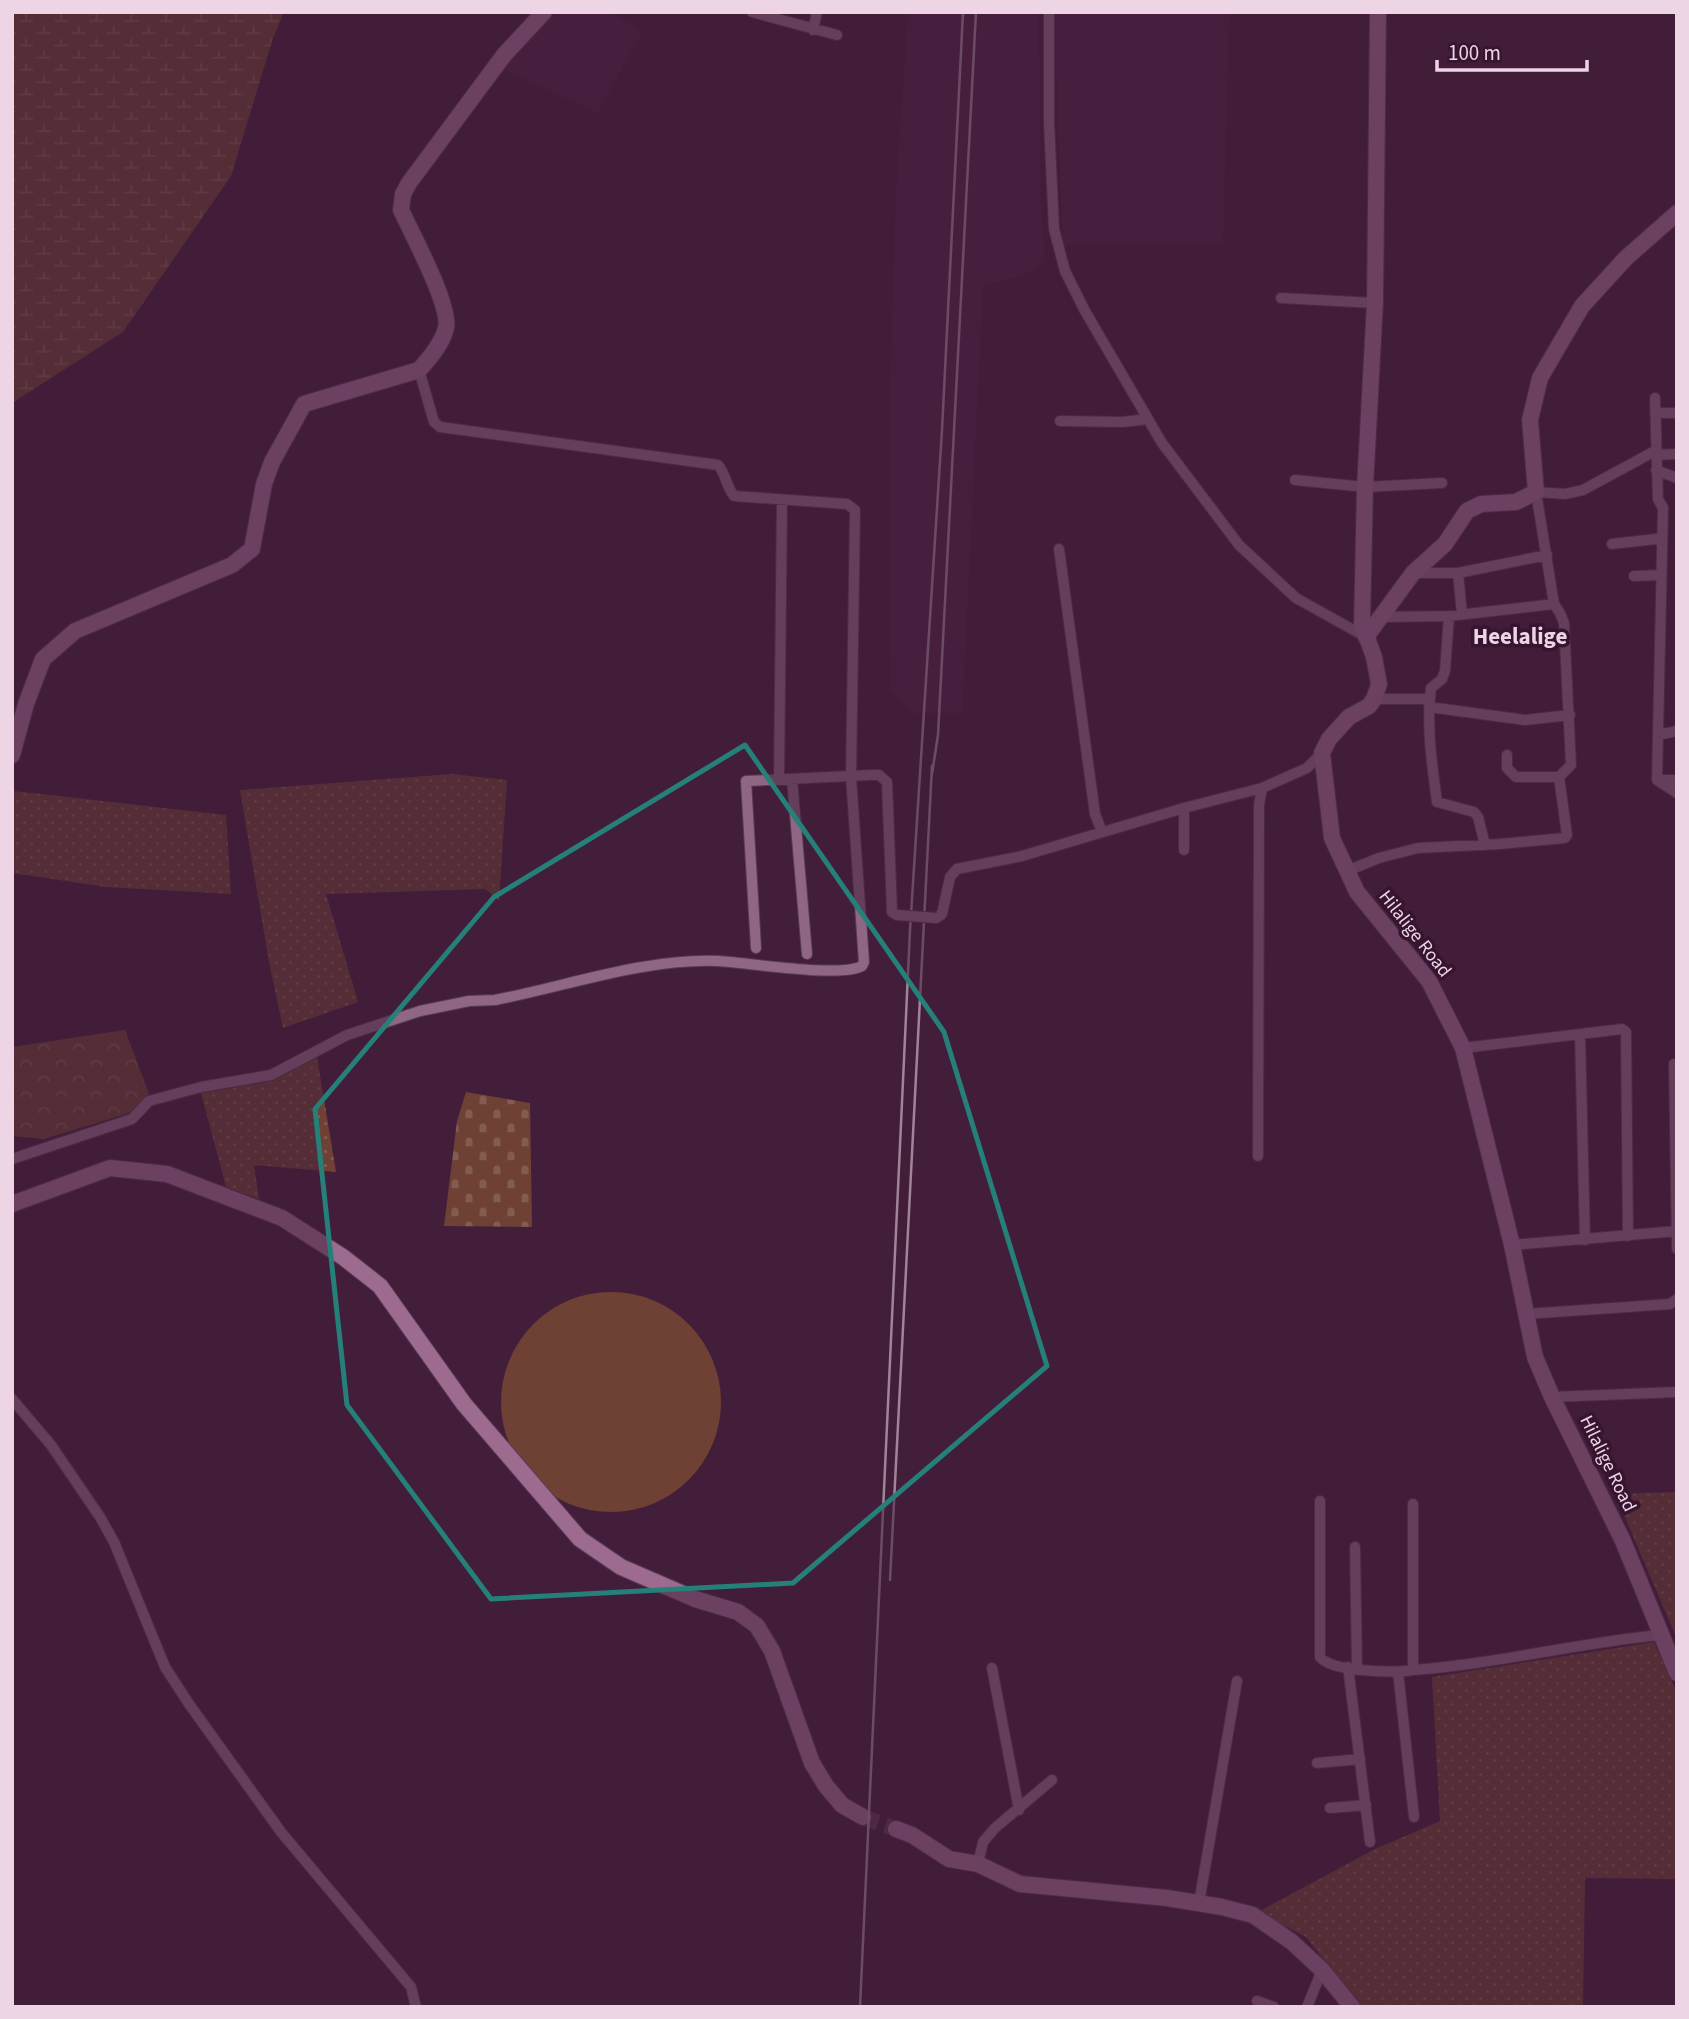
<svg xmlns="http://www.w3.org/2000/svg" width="1689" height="2019" viewBox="0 0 1689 2019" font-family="'Source Sans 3',sans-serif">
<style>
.built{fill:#4e2344}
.grass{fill:url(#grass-dots)}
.forest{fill:url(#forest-crowns)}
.wetland{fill:url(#wetland-marsh)}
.cemetery{fill:url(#cemetery-stones)}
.garden{fill:#6e4134}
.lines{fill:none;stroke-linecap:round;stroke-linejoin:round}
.secondary-tunnel{stroke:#5c3954;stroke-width:16;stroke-dasharray:16 8;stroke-linecap:butt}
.street-casing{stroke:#5a3c53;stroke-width:12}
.secondary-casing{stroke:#5a3c53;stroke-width:18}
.street{stroke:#906685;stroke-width:10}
.secondary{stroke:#9d6a90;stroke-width:16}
.rail{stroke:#a1849a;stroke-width:2.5}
.street-bridge-casing{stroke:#5a3c53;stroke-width:12;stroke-linecap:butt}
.street-bridge{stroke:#906685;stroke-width:10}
.marked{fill:none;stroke:#25807a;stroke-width:5;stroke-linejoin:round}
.labels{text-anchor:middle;stroke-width:7;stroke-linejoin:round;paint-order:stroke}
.street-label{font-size:19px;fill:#edd5e6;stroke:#37142f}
.quarter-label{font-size:23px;font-weight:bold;fill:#edd5e6;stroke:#37142f}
</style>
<defs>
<pattern id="grass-dots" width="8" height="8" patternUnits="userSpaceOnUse" patternTransform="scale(1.75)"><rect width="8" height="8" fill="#6e4134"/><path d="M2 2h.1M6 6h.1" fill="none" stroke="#835c51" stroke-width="1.8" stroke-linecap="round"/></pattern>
<pattern id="forest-crowns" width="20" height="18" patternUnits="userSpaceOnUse" patternTransform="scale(1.75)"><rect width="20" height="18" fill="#6e4134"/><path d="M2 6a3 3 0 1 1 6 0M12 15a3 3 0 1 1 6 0" fill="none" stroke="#835c51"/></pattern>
<pattern id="wetland-marsh" width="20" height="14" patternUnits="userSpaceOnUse" patternTransform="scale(1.75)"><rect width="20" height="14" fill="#6e4134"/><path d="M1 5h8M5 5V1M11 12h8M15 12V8" fill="none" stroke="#835c51"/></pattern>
<pattern id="cemetery-stones" width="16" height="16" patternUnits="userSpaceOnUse" patternTransform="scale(1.75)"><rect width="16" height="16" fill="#6e4134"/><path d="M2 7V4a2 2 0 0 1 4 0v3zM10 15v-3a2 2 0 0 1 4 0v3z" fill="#835c51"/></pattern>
</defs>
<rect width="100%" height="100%" fill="#421e3a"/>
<path class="built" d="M558 12H609L643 31 597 113 503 68 519 48Z
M908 12H1039L1040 187 1045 263 1019 277 983 285 962 713H912L891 691 889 434 896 193Z
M1054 12H1229L1223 243 1063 244Z"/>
<path class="grass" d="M452 774 507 780 499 900 485 889 326 894 358 1002 283 1028 269 962 240 790Z
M14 791 226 815 231 894 106 887 12 873V799Z
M317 1057 336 1172 254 1165 259 1199 226 1187 201 1093 272 1081Z
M1677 1492V1639L1615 1494Z
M1654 1642 1677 1692V1879L1585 1878 1583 2007H1361L1306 1937 1258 1912 1373 1850 1440 1821 1432 1677Z"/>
<path class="forest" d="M125 1030 149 1094 129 1113 44 1139 12 1136V1047Z"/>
<path class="wetland" d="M12 12H284L273 38 231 176 123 332 12 403Z"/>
<path class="cemetery" d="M466 1092 530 1103 532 1227 444 1226 457 1121Z"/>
<path class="garden" d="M501 1402a110 110 0 1 1 220 0a110 110 0 1 1-220 0Z"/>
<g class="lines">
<path class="secondary-tunnel" d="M863 1817 896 1829"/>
<defs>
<path id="street" d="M752 12 837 35
M1049 12V122L1054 229 1065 271 1085 311 1162 443 1239 545 1296 598 1366 637
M813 30 817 12
M1281 298 1375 303
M1655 398 1658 499 1663 508 1657 780 1677 793
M1655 413H1677
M1060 421 1123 422 1148 419
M1655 455 1677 454
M1656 470 1677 478
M1295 480 1365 487 1442 483
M1612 544 1656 539 1662 542
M1059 549 1095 814 1102 832
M1413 573H1458
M1634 576 1661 575
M1462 614 1458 573 1547 555
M1449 616 1445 671 1442 679 1431 688C1426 725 1432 765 1437 802L1474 812 1478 817 1485 845
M1382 617 1449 616 1554 604
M1374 699H1429
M1429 707 1525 720 1570 715
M1658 735 1677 731
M1507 755V768L1516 777H1559
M779 779 782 501
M792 779 807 954
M1657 780H1677
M1184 808V850
M1347 871 1379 858 1418 848 1500 844 1565 838 1567 835 1559 777 1571 765 1564 623 1560 613 1554 604 1536 492 1565 494 1583 490 1655 451
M936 918 942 914 950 877 957 869 1022 856 1184 808 1262 788 1307 768 1322 753
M756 948 746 781 871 775H879L887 782 892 912 897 915
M1580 1034 1585 1240
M1463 1048 1622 1029 1626 1032 1628 1236
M1674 1064 1677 1249
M1258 1156 1259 805 1262 788
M12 1159 132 1119 149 1101 201 1087 271 1075 347 1035 420 1011 469 1001 495 1000C568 986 644 958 719 961 750 963 840 978 862 966L864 962 851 777 855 510 847 504 734 496C726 486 726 474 718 465L440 427 434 422 419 370
M1512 1245 1677 1231
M1526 1314 1670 1304 1677 1299
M1552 1397 1677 1392
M12 1399 51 1445 100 1517 114 1542 165 1667 189 1704 281 1832 411 1987 416 2007
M1320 1501V1657C1331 1672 1394 1673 1413 1670
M1413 1504V1670C1496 1664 1577 1643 1660 1635
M1355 1547 1357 1669
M1348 1667 1370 1842
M992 1668 1019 1810
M1398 1672 1414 1817
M1317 1763 1360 1759
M1330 1808 1366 1805
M978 1864 983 1842 995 1828 1052 1780
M1199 1903 1237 1681
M1257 2001 1274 2007
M1307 2007 1322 1970"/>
<path id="secondary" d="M1378 12 1375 303 1365 487 1362 624 1374 657 1379 684 1374 699 1369 706 1349 717 1329 739 1322 753 1332 838 1357 892 1429 981 1463 1048 1512 1245 1535 1357 1552 1397 1623 1541 1677 1673
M1366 637 1413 573 1445 544 1467 511 1481 504 1516 502 1536 492 1530 420 1540 378 1582 306 1626 258 1677 213
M12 755 26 704 43 659 75 631 232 565 252 549 264 484 272 462 304 404 419 370C430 358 442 344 446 328 451 306 412 234 401 210L403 194 409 183 504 55 544 12
M12 1204 110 1168 167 1174 282 1218 343 1257 380 1286 464 1404 580 1539 621 1567 695 1599 738 1612 757 1626 772 1651 812 1763 826 1786 842 1805 863 1817
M896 1829 912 1835 949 1859 978 1864 1020 1884 1167 1898 1222 1907 1253 1915 1292 1942 1322 1970 1352 2007"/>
</defs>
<use href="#street" class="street-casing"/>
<use href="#secondary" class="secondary-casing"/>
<use href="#street" class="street"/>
<use href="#secondary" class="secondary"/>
<path class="rail" d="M932 774 938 735 976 12
M890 1580 932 766
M860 2007 910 930 942 430 963 12"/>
<defs>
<path id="street-bridge" d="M897 915 936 918"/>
</defs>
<use href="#street-bridge" class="street-bridge-casing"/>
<use href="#street-bridge" class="street-bridge"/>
</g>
<path d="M0 0H1689V2019H0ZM745 745 944 1032 1047 1366 793 1583 491 1599 347 1405 315 1109 494 897Z" fill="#421e3a" fill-opacity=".55" fill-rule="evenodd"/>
<path class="marked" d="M745 745 944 1032 1047 1366 793 1583 491 1599 347 1405 315 1109 494 897Z"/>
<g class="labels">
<g class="street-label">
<text transform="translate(1416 933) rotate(52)" y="7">Hilalige Road</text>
<text transform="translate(1609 1463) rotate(64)" y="7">Hilalige Road</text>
</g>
<g class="quarter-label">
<text x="1520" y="644">Heelalige</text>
</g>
</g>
<rect width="1689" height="2019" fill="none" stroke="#edd5e6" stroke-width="28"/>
<path d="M1437 60v10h150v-10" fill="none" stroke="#edd5e6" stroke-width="3.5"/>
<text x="1448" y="60" font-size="21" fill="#edd5e6" stroke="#37142f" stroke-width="5" paint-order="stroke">100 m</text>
</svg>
